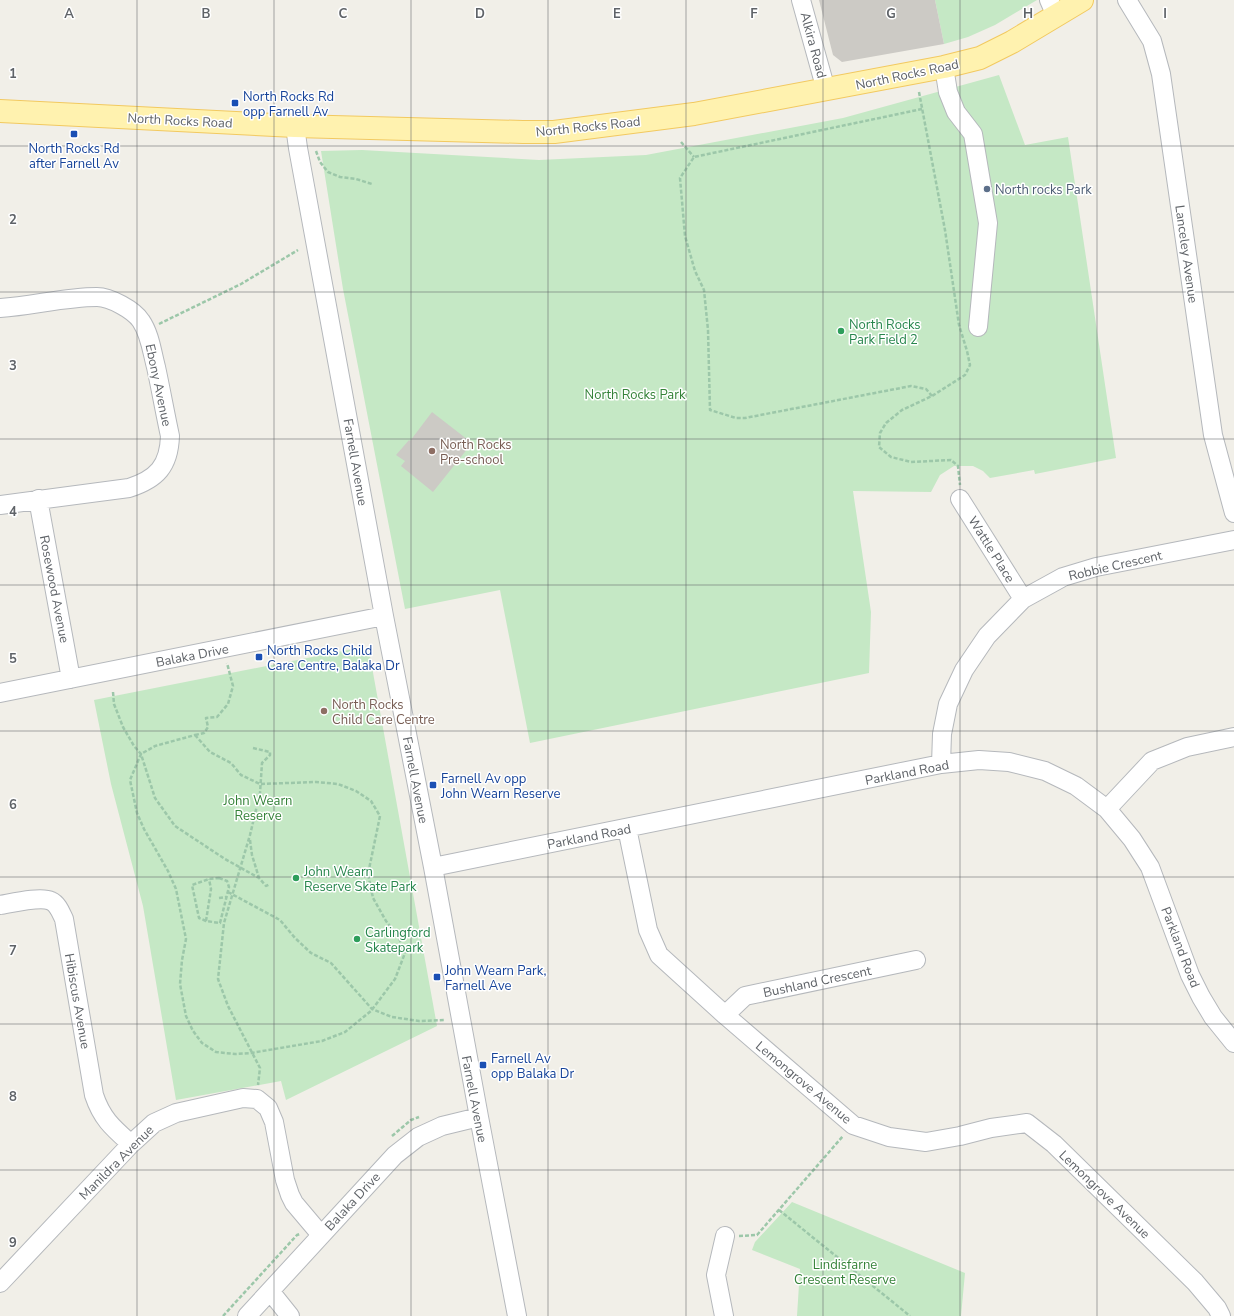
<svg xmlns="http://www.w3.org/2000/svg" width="1234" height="1316" viewBox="0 0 1234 1316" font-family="'Nunito Sans',sans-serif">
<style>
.green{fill:#c5e8c5}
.building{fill:#cccac5}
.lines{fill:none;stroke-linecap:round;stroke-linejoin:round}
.minor-casing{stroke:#b5b8bc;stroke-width:20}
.major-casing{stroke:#f2c960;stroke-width:24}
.path{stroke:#9cc7a9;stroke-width:2.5;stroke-dasharray:4 2;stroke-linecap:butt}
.minor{stroke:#fff;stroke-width:18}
.major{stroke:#fff2af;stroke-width:22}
.grid{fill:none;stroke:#5f6368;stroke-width:1;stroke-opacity:0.55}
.transit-dot{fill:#1a4fb4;stroke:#fff;stroke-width:1.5}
.service-dot{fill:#5c6f8a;stroke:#fff;stroke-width:1.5}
.leisure-dot{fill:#2e9e5b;stroke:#fff;stroke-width:1.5}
.education-dot{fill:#8d6e63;stroke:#fff;stroke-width:1.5}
.labels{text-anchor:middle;stroke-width:3;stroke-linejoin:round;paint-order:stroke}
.street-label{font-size:13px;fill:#5f6368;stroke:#fff}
.transit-label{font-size:13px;fill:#164399;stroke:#fff;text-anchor:start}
.service-label{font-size:13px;fill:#4e5e75;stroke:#fff;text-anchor:start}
.leisure-label{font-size:13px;fill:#27864d;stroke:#fff;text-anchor:start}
.park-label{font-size:13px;fill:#348238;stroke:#fff}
.education-label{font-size:13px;fill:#785e54;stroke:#fff;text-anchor:start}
.grid-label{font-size:13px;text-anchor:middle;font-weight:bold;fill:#5f6368;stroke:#fff;stroke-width:3;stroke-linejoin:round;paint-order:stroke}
</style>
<rect width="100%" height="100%" fill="#f1efe8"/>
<path class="green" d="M935 0H1037L995 25 968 37 944 44Z
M999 75 1025 145 1068 137 1116 458 1035 474 1034 470 990 478 983 471 973 466H954L940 475 931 492 853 491 871 612 869 673 530 743 500 590 405 609 343 289 321 151 362 150 539 160 646 155 843 118Z
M358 648 370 656 437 1026 286 1100 281 1081 176 1100 143 906 111 784 94 700Z
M792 1202 965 1273 961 1316H797L800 1269 752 1250 755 1242Z"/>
<path class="building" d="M819 0H935L944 44 842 62 833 55Z
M432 412 472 443 433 492 401 466 405 461 396 455 409 440 410 441Z"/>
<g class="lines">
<defs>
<path id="minor" d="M801 0 826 90
M1049 0 1056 16
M1127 0 1152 41 1161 74 1213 435 1234 513
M944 67 948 92 956 112 973 134 988 223 978 327
M295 126 298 148 384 616 433 867 479 1117 517 1316
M0 308C33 306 64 297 97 297 110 297 134 310 141 321 150 334 152 352 156 367 161 390 165 413 170 436 169 466 157 479 129 488L0 505
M38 499 71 679
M960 499 1023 599
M0 693 384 616
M941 764 942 734 948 704 964 670 987 636 1023 599 1063 577 1096 567 1234 540
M1107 809 1152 761 1187 747 1234 737
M627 828 648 930 659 955 725 1015 853 1125 889 1137 926 1142 960 1136 991 1128 1027 1123 1054 1144 1195 1282 1217 1308 1221 1316
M433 867 941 764 979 760 1009 762 1045 771 1076 786 1107 809 1132 839 1150 867 1190 975 1201 997 1213 1017 1234 1043
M0 905C12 903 41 896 51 901 58 904 61 913 64 919L94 1095C102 1119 113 1128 131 1144
M725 1015 745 996 916 960
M0 1283 131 1144 154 1123 176 1113 243 1098 257 1099 268 1108 274 1122 285 1180 290 1195 294 1203 321 1235
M270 1291 290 1316
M247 1316 395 1155 418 1137 442 1126 479 1117
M724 1316 716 1275 725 1236"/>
<path id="major" d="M0 111 295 126 523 132H554L694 114 944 67 980 58 1012 42 1082 0"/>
</defs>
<use href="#minor" class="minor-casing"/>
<use href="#major" class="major-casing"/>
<path class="path" d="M919 92 945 230 959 325 967 351 970 365 965 375 932 396 902 410 886 423 880 433 879 447 891 457 911 462 951 460 958 466 960 485
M922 109 694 157 680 178 685 236 695 271 704 290 708 330 710 410 736 418H745L911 386 926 389 932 396
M681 142 694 157
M316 151 320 162 328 172 340 177 356 179 372 184
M159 324 241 284 298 250
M113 692 114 704 123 727 134 746 141 754 155 798 175 826 225 859 259 878 266 886 270 884
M195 735 210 752 231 763 241 775 260 784 316 782 338 784 356 791 371 801 380 816 368 874 373 898 386 921 399 938 405 953 395 979 371 1011 345 1032 322 1041 251 1053 235 1054 216 1052 202 1043 193 1031 186 1016 180 984 182 960 186 939 176 889 168 871 144 829 137 813 130 780 141 754 155 746Z
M195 735 204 733 208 727 206 718 217 717 228 704 233 686 227 663
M253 748 270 752V755L262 763 260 793 250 835 224 923 218 979 228 1006 260 1068 258 1085
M250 840 252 855 259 878
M219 878 227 881 229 887 220 923 206 921 199 918 192 885 209 879Z
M228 892 280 920 295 938 311 953 331 963 372 1009 392 1017 419 1021 445 1020
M219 898 226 897
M206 921 211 889 209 879
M392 1136 411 1120 419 1117
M779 1210 910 1316
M739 1236 757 1235 843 1136
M223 1316 297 1235 300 1234"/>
<use href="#minor" class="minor"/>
<use href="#major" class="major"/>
</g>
<path class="grid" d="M137 0V1316M274 0V1316M411 0V1316M548 0V1316M686 0V1316M823 0V1316M960 0V1316M1097 0V1316M0 146H1234M0 292H1234M0 439H1234M0 585H1234M0 731H1234M0 877H1234M0 1024H1234M0 1170H1234"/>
<g class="transit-dot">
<rect x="231" y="99" width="8" height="8" rx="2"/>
<rect x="70" y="130" width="8" height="8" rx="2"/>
<rect x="255" y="653" width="8" height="8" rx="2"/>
<rect x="429" y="781" width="8" height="8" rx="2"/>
<rect x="433" y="973" width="8" height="8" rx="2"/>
<rect x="479" y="1061" width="8" height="8" rx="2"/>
</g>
<circle class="service-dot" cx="987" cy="189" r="4"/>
<g class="leisure-dot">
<circle cx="841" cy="331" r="4"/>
<circle cx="296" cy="878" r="4"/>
<circle cx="357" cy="939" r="4"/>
</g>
<g class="education-dot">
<circle cx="432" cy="451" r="4"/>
<circle cx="324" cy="711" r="4"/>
</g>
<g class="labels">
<g class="street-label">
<text transform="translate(814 45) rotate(75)" y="5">Alkira Road</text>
<text transform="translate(907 74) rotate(-12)" y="5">North Rocks Road</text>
<text transform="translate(180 120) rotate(3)" y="5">North Rocks Road</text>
<text transform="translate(588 126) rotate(-6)" y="5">North Rocks Road</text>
<text transform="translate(1187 254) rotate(82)" y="5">Lanceley Avenue</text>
<text transform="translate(159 385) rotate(78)" y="5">Ebony Avenue</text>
<text transform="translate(356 462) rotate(80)" y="5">Farnell Avenue</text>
<text transform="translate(992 549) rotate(58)" y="5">Wattle Place</text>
<text transform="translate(1115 565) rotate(-13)" y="5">Robbie Crescent</text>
<text transform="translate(55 589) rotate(79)" y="5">Rosewood Avenue</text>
<text transform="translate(192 655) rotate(-11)" y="5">Balaka Drive</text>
<text transform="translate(907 772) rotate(-11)" y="5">Parkland Road</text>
<text transform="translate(416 780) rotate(79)" y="5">Farnell Avenue</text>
<text transform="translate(589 836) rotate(-11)" y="5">Parkland Road</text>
<text transform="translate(1181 947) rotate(69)" y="5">Parkland Road</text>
<text transform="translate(817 981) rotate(-12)" y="5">Bushland Crescent</text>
<text transform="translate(78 1001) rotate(80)" y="5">Hibiscus Avenue</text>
<text transform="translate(804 1082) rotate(40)" y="5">Lemongrove Avenue</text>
<text transform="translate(475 1099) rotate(79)" y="5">Farnell Avenue</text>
<text transform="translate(116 1162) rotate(-45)" y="5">Manildra Avenue</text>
<text transform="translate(1105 1194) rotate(44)" y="5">Lemongrove Avenue</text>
<text transform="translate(352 1201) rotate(-47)" y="5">Balaka Drive</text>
</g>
<g class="transit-label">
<text x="243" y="101">North Rocks Rd<tspan x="243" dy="15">opp Farnell Av</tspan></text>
<text x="74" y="153" text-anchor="middle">North Rocks Rd<tspan x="74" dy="15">after Farnell Av</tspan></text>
<text x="267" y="655">North Rocks Child<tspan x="267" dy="15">Care Centre, Balaka Dr</tspan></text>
<text x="441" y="783">Farnell Av opp<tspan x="441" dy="15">John Wearn Reserve</tspan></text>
<text x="445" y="975">John Wearn Park,<tspan x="445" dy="15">Farnell Ave</tspan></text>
<text x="491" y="1063">Farnell Av<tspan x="491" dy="15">opp Balaka Dr</tspan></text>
</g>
<g class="service-label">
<text x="995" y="194">North rocks Park</text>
</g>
<g class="leisure-label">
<text x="849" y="329">North Rocks<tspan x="849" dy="15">Park Field 2</tspan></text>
<text x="304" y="876">John Wearn<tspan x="304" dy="15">Reserve Skate Park</tspan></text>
<text x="365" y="937">Carlingford<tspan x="365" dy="15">Skatepark</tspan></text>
</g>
<g class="park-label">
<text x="635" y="399">North Rocks Park</text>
<text x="258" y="805">John Wearn<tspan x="258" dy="15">Reserve</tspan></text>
<text x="845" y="1269">Lindisfarne<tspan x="845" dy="15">Crescent Reserve</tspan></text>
</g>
<g class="education-label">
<text x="440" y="449">North Rocks<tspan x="440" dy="15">Pre-school</tspan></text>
<text x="332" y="709">North Rocks<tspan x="332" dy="15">Child Care Centre</tspan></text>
</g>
</g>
<g class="grid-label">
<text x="69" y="18">A</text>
<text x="206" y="18">B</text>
<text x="343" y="18">C</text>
<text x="480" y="18">D</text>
<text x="617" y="18">E</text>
<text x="754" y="18">F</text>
<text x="891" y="18">G</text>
<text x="1028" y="18">H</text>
<text x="1165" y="18">I</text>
<text x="13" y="78">1</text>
<text x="13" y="224">2</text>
<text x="13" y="370">3</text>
<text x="13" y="516">4</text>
<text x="13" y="663">5</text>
<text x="13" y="809">6</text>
<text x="13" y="955">7</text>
<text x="13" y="1101">8</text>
<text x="13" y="1247">9</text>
</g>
</svg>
